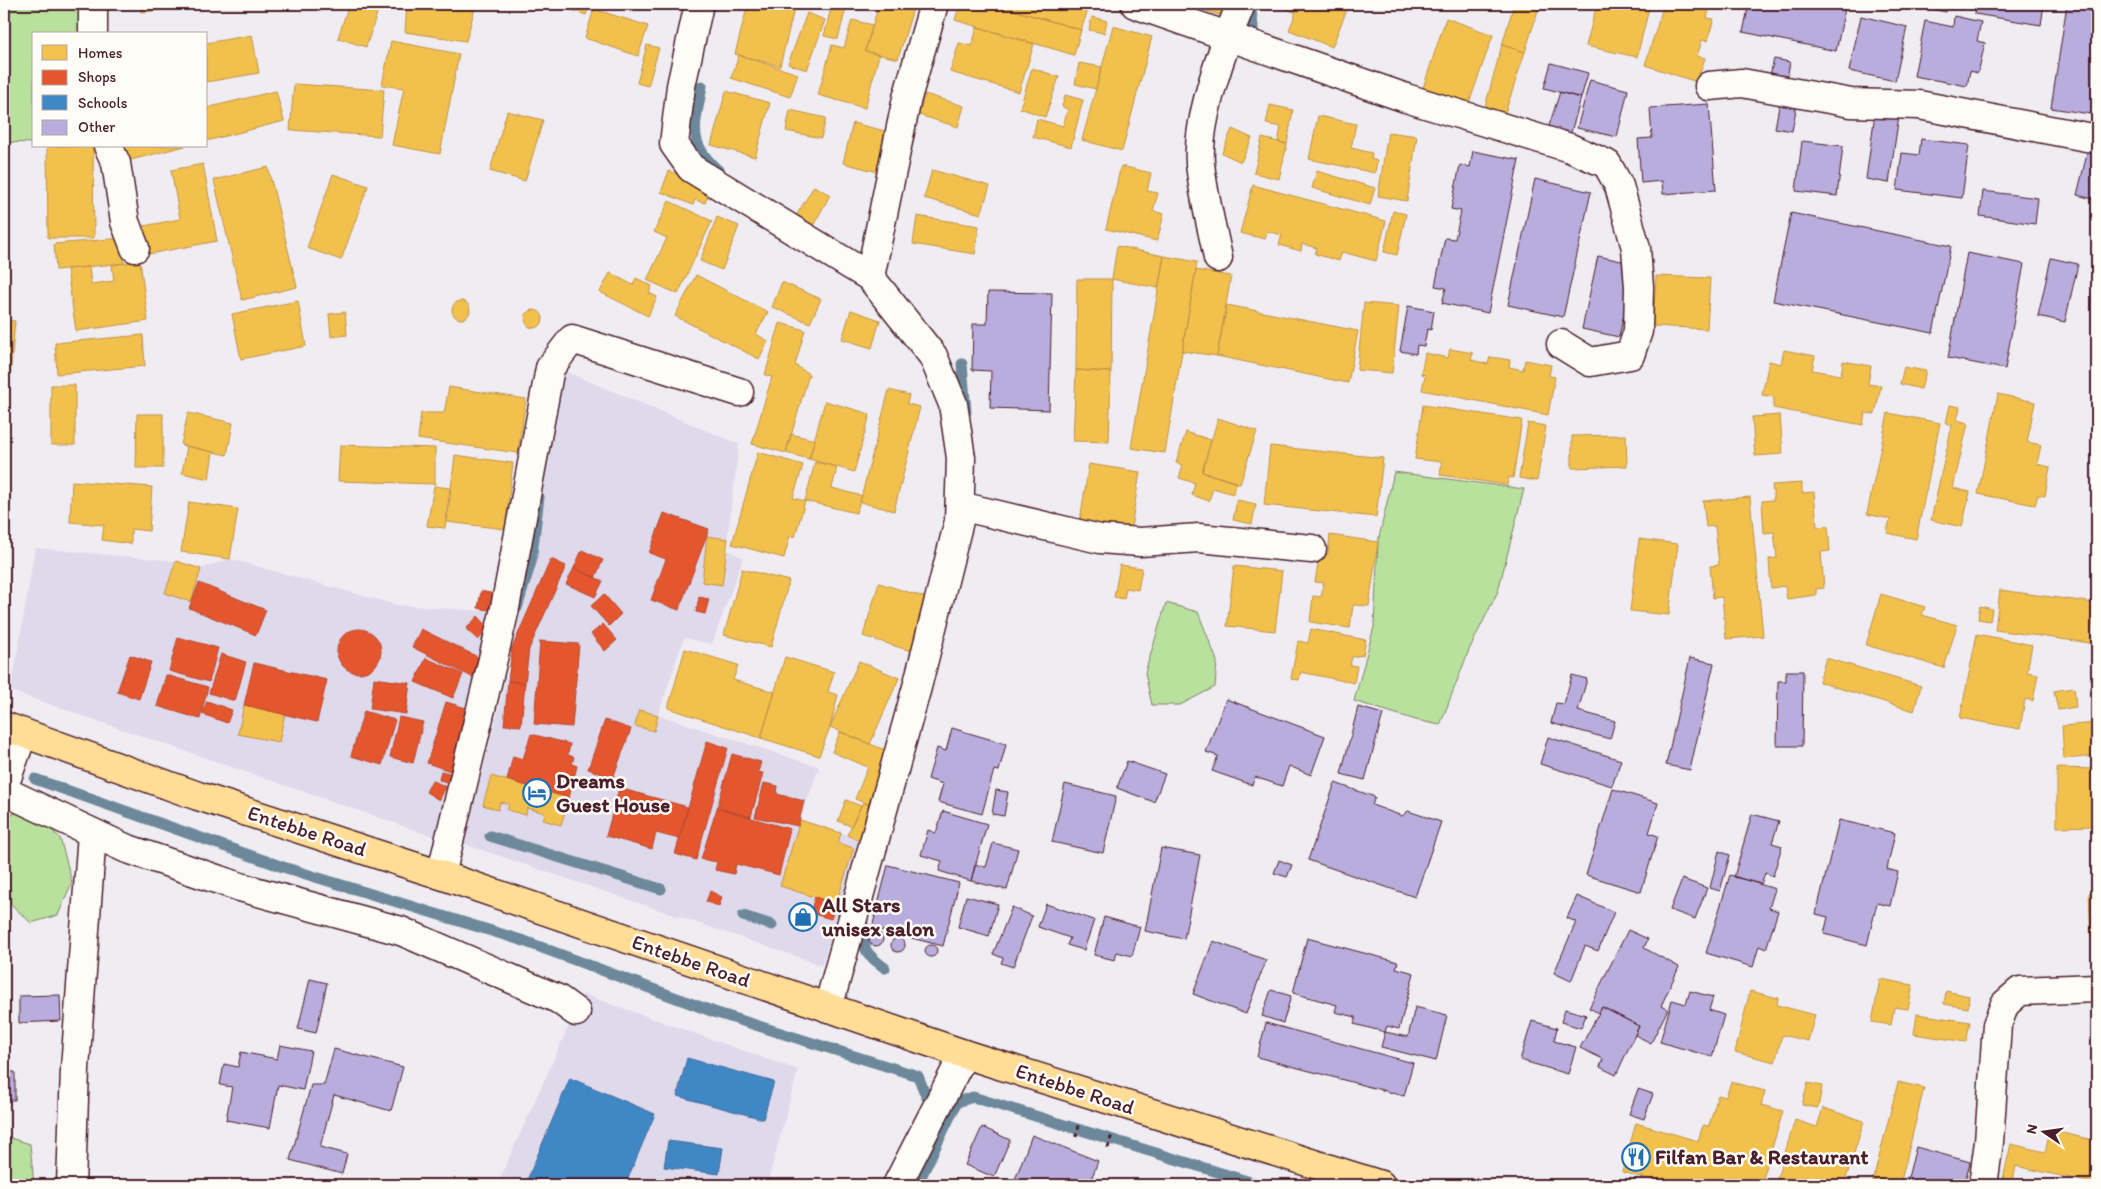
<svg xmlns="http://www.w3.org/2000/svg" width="2101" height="1189" viewBox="0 0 2101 1189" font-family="Itim,sans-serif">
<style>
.built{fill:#dfd9ec}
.green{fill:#b8e19e;stroke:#818064}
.homes{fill:#f2c14e;stroke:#c09044}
.shops{fill:#e4572e;stroke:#b6462d}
.schools{fill:#3f88c5;stroke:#426897}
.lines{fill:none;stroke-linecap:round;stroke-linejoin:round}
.stream{stroke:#6d889a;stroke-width:11}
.building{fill:#b9adde;stroke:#4a1f2b}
.minor-casing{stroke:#4a1f2b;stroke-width:31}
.major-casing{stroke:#4a1f2b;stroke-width:31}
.path{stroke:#4a1f2b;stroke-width:3;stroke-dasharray:4 4;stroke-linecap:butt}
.minor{stroke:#fdfcf7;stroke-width:28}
.major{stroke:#ffdd96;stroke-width:28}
.labels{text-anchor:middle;stroke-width:5;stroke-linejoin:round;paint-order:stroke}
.poi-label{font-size:21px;font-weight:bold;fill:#4a1f2b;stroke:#fdfcf7;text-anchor:start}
.street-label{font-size:21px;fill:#4a1f2b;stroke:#fdfcf7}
</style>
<rect width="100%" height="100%" fill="#efecf2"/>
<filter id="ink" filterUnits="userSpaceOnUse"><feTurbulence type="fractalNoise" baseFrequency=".02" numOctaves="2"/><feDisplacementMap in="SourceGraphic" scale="10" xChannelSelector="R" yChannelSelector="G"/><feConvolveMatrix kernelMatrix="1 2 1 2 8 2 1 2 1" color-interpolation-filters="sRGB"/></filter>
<g filter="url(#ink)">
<path class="built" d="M564 371 739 444 726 549 743 558 712 644 684 638 658 715 819 767 800 820 847 835 861 842 822 965 464 844 511 659Z
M35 548 176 561 201 569 230 559 397 605 497 612 438 838 11 691Z
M583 994 798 1070 768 1181 645 1185H497Z"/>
<path class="green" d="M4 4H86L88 34H34V143L4 142Z
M1394 472 1524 489 1498 591 1469 650 1440 725 1416 720 1354 701 1374 627 1378 542Z
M1166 603 1198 612 1217 661 1215 687 1180 705H1152L1145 673Z
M28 808 60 838 72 882 58 915 31 923 11 904 4 832 11 815Z
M4 1136 30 1144 34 1185H4Z"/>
<path class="homes" d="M140 4H222L141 12Z
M349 4H380L366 47 338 38Z
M407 4H476L466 41 405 32Z
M555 4H590L586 15Z
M748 4 795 5 780 66 735 54Z
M832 4H847L838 39 824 36Z
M879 4 914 5 898 59 865 51Z
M960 4H993L1081 30 1074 55 955 20Z
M993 4H1090L1081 30Z
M1208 4H1231L1227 17 1206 11Z
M1286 4H1349L1332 47 1289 30 1296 13 1284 8Z
M1514 4H1540L1525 52 1502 45Z
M1597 4H1650L1637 57 1586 46Z
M1664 4H1719L1718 8 1710 6 1707 18 1714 19 1707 41 1702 40 1697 56 1705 58 1697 82 1645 65Z
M594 9 648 26 638 56 585 38Z
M807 13 825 20 807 70 788 64Z
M1092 17 1107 21 1104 33 1089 30Z
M1446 18 1493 35 1469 103 1423 88Z
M852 20 873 25 865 51 879 55 865 108 818 95 832 45 844 48Z
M1113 26 1152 37 1122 151 1082 140Z
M977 27 1034 44 1019 92 950 72 959 43 972 46Z
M252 35 259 73 206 82V43Z
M391 41 459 54 440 154 392 145 404 88 382 85Z
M647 45 659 48 648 86 637 83Z
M1502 45 1525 52 1505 113 1485 107Z
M739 55 798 74 790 97 731 78Z
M1079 63 1102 67 1096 89 1075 84Z
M1032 68 1059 77 1045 117 1020 108Z
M294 84 384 90 380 136 290 130Z
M276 91 284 121 206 141V108Z
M726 91 770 103 755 157 711 145Z
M925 94 964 106 958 127 919 115Z
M1065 95 1083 100 1071 147 1033 137 1037 119 1063 126 1068 109 1062 107Z
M1270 105 1293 110 1287 144 1278 142 1281 127 1266 124Z
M790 110 826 118 821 138 786 131Z
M507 111 543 120 525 181 490 171Z
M1318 116 1356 124 1351 148 1372 153 1371 159 1377 161 1375 173 1309 159Z
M853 123 889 132 878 172 843 163Z
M1232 129 1252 138 1241 162 1222 153Z
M1388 132 1417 136 1407 201 1378 196Z
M1262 138 1287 144 1279 179 1254 173Z
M47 146H93L94 238H48Z
M123 146H185L127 161Z
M203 164 217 241 149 254 144 226 180 219 171 170Z
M1121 166 1151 173 1147 191 1158 193 1153 211 1164 214 1157 241 1106 229Z
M268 167 297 287 242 300 214 180Z
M932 170 990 186 981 214 924 198Z
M669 171 711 187 705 203 695 200 693 205 661 192Z
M1317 171 1375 188 1370 205 1312 188Z
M333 174 368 186 341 260 307 248Z
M1253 185 1386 221 1376 261 1342 252 1339 261 1315 254 1317 248 1302 244 1301 251 1279 245 1282 235 1267 231 1265 239 1240 233Z
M814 186 830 195 813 226 796 216Z
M669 201 712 221 678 294 647 280 667 238 654 232Z
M1393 211 1406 214 1397 255 1384 252Z
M917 216 979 226 975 254 913 244Z
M717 217 739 226 722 270 700 261Z
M123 238 124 263 56 270 54 244Z
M1117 246 1164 256 1158 288 1112 279Z
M1164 256 1197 262 1165 453 1131 448Z
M140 261 148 321 76 331 67 269 89 267 91 284 114 281 112 265Z
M1196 270 1231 276 1217 356 1182 351Z
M610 273 633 285 636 278 652 286 649 293 657 297 648 316 600 292Z
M696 275 768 312 756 334 768 341 759 359 675 316Z
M1656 276 1710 278 1707 329 1653 326Z
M1077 279H1112L1111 372 1076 370Z
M782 282 821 299 810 323 772 307Z
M298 301 306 346 241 359 232 314Z
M452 310a9 9 0 1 1 18 0a9 9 0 1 1-18 0Z
M1364 303 1399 306 1392 373 1357 370Z
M1227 305 1358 331 1348 383 1217 356Z
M851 310 880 320 872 348 842 339Z
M525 319a9 9 0 1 1 18 0a9 9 0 1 1-18 0Z
M345 312 347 335 331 337 329 314Z
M4 320 15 321 5 434H4Z
M780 323 805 330 795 365 809 374 786 453 752 444 772 377 765 375Z
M143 335 145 366 57 374 55 343Z
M1450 349 1473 353 1471 360 1488 364 1490 357 1510 360 1509 367 1523 370 1525 360 1551 365 1549 376 1555 377 1548 415 1422 390 1425 375 1421 374 1425 353 1448 358Z
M1784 350 1815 356 1812 370 1841 375 1843 361 1871 366 1868 384 1881 386 1875 414 1865 413 1863 425 1773 408 1774 397 1762 395 1769 361 1781 364Z
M1904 367 1926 371 1921 389 1900 384Z
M1076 370 1111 372 1109 442 1073 441Z
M51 385H75V445H51Z
M449 387 526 399 518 453 418 439 421 413H444Z
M889 390 909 395 907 404 920 407 894 511 860 502Z
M1998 394 2035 402 2027 442 2041 445 2037 464 2050 467 2045 496 2038 495 2035 505 1978 494Z
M825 401 870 414 854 472 809 459Z
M1423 405 1522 420 1513 478 1509 477 1507 485 1440 475 1442 462 1415 459Z
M1950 405 1960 407 1957 420 1968 423 1953 488 1970 492 1962 527 1931 520 1952 425 1946 423Z
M188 413 233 423 227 455 181 445Z
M1888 413 1940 423 1916 539 1887 533 1890 519 1867 514Z
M137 414H163V468H136Z
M1780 415 1783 454 1755 456 1752 417Z
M1218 418 1257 431 1240 484 1202 472Z
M1528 423 1546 426 1537 481 1519 478Z
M1186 432 1211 440 1202 472 1237 482 1233 494 1213 488 1209 501 1192 495 1195 483 1179 478 1183 465 1176 463Z
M791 434 815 440 809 459 786 453Z
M1626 435 1627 466 1572 468V436Z
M340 445 435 448V484L338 481Z
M187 446 213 452 209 479 182 473Z
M1270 446 1383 458 1376 517 1264 505Z
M758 452 803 465 793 498 805 501 795 537 790 536 784 558 732 544Z
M455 455 513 463 505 529 447 522Z
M815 462 837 467 832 488 862 496 856 513 805 501Z
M1089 464 1140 472 1130 534 1079 527Z
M72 481 152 487 149 531 131 529V544L102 540 104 525 70 522Z
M1802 483V493L1814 492 1817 527 1828 526 1830 551 1821 552 1824 588 1816 589V595L1787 599 1785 586 1771 588 1769 559 1777 558 1774 532 1764 533 1762 501 1774 500 1772 485Z
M434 486 450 488 445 528 427 526Z
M1750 497 1763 636 1726 639 1722 597 1713 598 1710 566 1719 565 1715 526 1706 527 1703 501Z
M1237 500 1256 504 1252 524 1233 520Z
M189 502 238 509 230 559 181 552Z
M1330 535 1378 542 1369 606 1353 605 1350 628 1310 622 1313 596 1321 597 1324 583 1315 582 1320 552 1328 554Z
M707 536 728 539 722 585 702 582Z
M1639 539 1678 544 1669 615 1630 611Z
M176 561 201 569 191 602 165 593Z
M1120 565 1142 568 1138 590 1126 588 1124 599 1114 597Z
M1234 566 1282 571 1275 631 1227 626Z
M742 569 789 581 771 647 724 635Z
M879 583 927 598 911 651 863 636Z
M2000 590 2095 603 2090 643 1995 630Z
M1881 594 1925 607 1922 615 1957 625 1944 668 1866 645Z
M1980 606 1992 609 1990 621 1978 619Z
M1311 629 1366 640 1363 655 1352 657 1350 665 1357 666 1354 683 1301 672 1299 680 1291 679 1298 641 1308 643Z
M1977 634 2032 645 2027 672 2038 674 2033 701 2025 699 2020 729 1960 718Z
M685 649 738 665 733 680 775 692 761 738 668 708Z
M785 657 834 672 828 692 838 695 830 727 819 756 761 738Z
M1826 658 1921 686 1914 711 1819 682Z
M859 661 899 678 870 744 830 727Z
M2074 688 2076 707 2058 710 2054 691Z
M244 705 285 713 279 742 238 734Z
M639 710 658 715 654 731 635 726Z
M2097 723V756L2064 759 2062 726Z
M840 732 895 754 874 807 855 799 868 767 832 752Z
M2057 768 2095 769V826L2057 827Z
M491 776 569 798 561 825 543 820 545 813 527 808 526 815 507 810 509 804 500 802 498 810 483 805Z
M846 800 861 806 851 826 838 821Z
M863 802 874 807 861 842 847 835Z
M800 820 841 833 838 843 854 848 836 904 780 886Z
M2094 859H2097V883H2095Z
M2089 893H2097V936H2091Z
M1880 979 1913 985 1908 1009 1894 1007 1891 1025 1872 1022Z
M1750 991 1778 998 1777 1005 1815 1015 1808 1041 1782 1035 1775 1062 1735 1052Z
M1946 991 1969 996 1968 1008 1944 1004Z
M1917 1014 1970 1022 1966 1042 1914 1034Z
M1731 1082 1765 1091 1761 1105 1783 1111 1761 1185H1671L1622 1172 1636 1123 1698 1141 1703 1125 1709 1126 1718 1095 1726 1097Z
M1898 1082 1924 1088 1900 1185H1872Z
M1808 1083 1822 1086 1818 1108 1802 1105Z
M1823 1108 1864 1121 1844 1185H1786L1776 1182 1795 1120 1817 1127Z
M2050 1130 2097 1141V1184L2016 1166 2013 1181 2003 1179 2011 1144 2045 1152Z"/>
<path class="shops" d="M664 513 709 529 679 610 651 600 666 559 649 553Z
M582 550 603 560 595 578 574 568Z
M551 559 566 566 529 649 525 683 508 681 512 648Z
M574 568 603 581 595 597 566 584Z
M199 583 266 610 256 635 189 608Z
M481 591 495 594 497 612 478 608Z
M604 594 621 614 609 626 591 606Z
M699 597 709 599 705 614 696 612Z
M478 616 489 628 478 640 466 629Z
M603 624 617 640 605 651 591 634Z
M337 651a22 22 0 1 1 44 0a22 22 0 1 1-44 0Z
M421 629 486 661 478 680 412 647Z
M178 637 218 648 209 682 169 671Z
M540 641 579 644 572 727 534 724Z
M221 654 246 662 235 701 209 693Z
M130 655 151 662 139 699 117 692Z
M426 658 463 674 453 698 415 682Z
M254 663 327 680 317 722 244 705Z
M166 675 208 687 200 719 157 706Z
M374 678 410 683 406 714 370 709Z
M508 681 525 683 521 726 504 725Z
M207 701 232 710 227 723 202 714Z
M446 702 473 710 453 772 427 763Z
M364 711 395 720 382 765 351 756Z
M399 717 423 722 413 763 390 757Z
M605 720 631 729 613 778 588 769Z
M531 734 570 744 568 755 574 757 572 764 577 766 569 798 507 780 513 756 523 759Z
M707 741 728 748 696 860 675 854Z
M732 754 761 762 758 772 763 773 751 817 717 808Z
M441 771 453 774 451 783 439 780Z
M432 780 446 787 439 800 426 792Z
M764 783 778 786 777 794 804 801 798 826 755 817Z
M619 788 688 807 679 839 656 833 652 849 606 836Z
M717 808 790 829 779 875 736 864 734 874 715 870 717 862 701 859Z
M710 891 722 897 719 906 706 902Z
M815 897 836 904 831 919 810 913Z"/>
<path class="schools" d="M687 1058 774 1082 763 1119 677 1096Z
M570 1078 655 1114 625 1185H525Z
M668 1141 723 1148 719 1174 664 1167Z"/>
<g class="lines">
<path class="stream" d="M1252 4C1249 12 1254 22 1253 31
M702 86C695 127 686 142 720 172
M962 364 966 412
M517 608 531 562 539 497
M35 779 283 867 524 941 714 1012 918 1076 926 1096
M490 836 661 889
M743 916 772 925
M863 923C863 949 863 952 885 968
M917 1185 957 1102 973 1097 1260 1185"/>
</g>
<path class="building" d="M1749 4H1846L1836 51 1743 32Z
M1905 4H1948L1946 12Z
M1976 4H2044L2041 25 1975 14Z
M2067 4H2097V115L2051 108Z
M1861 16 1907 27 1895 81 1849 71Z
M1954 16 1981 22 1977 41 1985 43 1978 73 1970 71 1967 86 1914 76 1925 21 1953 27Z
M1774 59 1790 62 1787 78 1770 75Z
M1551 63 1588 73 1581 98 1544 88Z
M1590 80 1628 90 1617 137 1577 128Z
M1560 92 1581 98 1569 139 1547 132Z
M1877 99 1901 102 1889 183 1866 179Z
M1780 101 1797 104 1792 131 1775 128Z
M1709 104 1716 190 1663 194 1662 181 1641 183 1638 139 1652 138 1650 108Z
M1921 139 1969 145 1962 198 1897 190 1902 153 1919 155Z
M1802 141 1843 146 1837 196 1796 191Z
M2089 146 2097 148V200L2077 195Z
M1473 151 1519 160 1488 313 1442 303 1446 288 1435 286 1445 238 1455 239 1461 211 1451 209 1460 165 1470 167Z
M1535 179 1591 192 1563 317 1508 305Z
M1983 191 2038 198 2035 224 1980 216Z
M1791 213 1951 246 1933 333 1773 301Z
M1967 253 2024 264 2005 369 1948 358Z
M1598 256 1635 264 1619 337 1582 329Z
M2051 258 2078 264 2065 322 2038 316Z
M988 292 1052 293 1049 410 990 408 991 371 972 370 973 324H987Z
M1408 306 1434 311 1431 330 1427 329 1424 346 1417 345 1416 354 1400 351Z
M1690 658 1714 663 1690 770 1666 765Z
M1786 671H1803L1802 746H1777L1778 681H1786Z
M1572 675 1587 679 1578 711 1615 721 1610 739 1551 723 1556 703 1564 704Z
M1226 699 1325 736 1311 775 1289 766 1282 786 1255 777 1252 785 1212 771 1218 756 1206 752Z
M1358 707 1383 714 1365 780 1341 774Z
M952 728 1006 744 999 771 994 770 982 814 938 802 943 784 928 779 937 748 946 751Z
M1548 737 1621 760 1612 786 1540 764Z
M1127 761 1165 774 1154 802 1117 788Z
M1335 783 1375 797 1372 805 1402 816 1408 811 1441 822 1415 897 1308 860Z
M1065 784 1116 796 1103 853 1052 842Z
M1613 789 1658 803 1649 833 1658 836 1641 892 1586 875Z
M996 790 1008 792 1004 816 992 814Z
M943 811 987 824 971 881 939 871 942 861 921 855 928 830 936 833Z
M1752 814 1779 821 1772 843 1782 846 1773 876 1765 873 1761 884 1734 877Z
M1839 820 1895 833 1887 869 1898 872 1890 906 1877 903 1867 945 1824 934 1828 917 1816 914Z
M993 843 1018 849 1007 890 971 881 975 865 986 867Z
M1161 848 1200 855 1184 939 1145 931Z
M1719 851 1730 855 1720 891 1710 888Z
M1279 860 1292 865 1287 877 1274 873Z
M888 865 959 883 943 946 872 928Z
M1730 875 1775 889 1769 908 1778 911 1766 949 1759 946 1753 967 1706 953Z
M1682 879 1707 888 1695 919 1670 910Z
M966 896 998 904 989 936 958 927Z
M1577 896 1614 912 1598 951 1585 946 1571 981 1554 973 1576 922 1567 918Z
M1046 904 1094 920 1084 950 1067 945 1070 938 1038 927Z
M1012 907 1032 916 1013 967 1001 963 1003 958 993 954Z
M1104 917 1140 927 1132 956 1117 952 1115 960 1094 955Z
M1628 930 1648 939 1644 948 1679 967 1661 1006 1668 1009 1651 1043 1635 1035 1639 1026 1602 1007 1599 1013 1589 1008Z
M869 939a7 7 0 1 1 14 0a7 7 0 1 1-14 0Z
M891 945a7 7 0 1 1 14 0a7 7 0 1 1-14 0Z
M1307 938 1398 962 1396 968 1414 973 1399 1029 1387 1026 1385 1032 1354 1024 1356 1017 1335 1012 1337 1005 1293 993Z
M1213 941 1266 960 1246 1014 1193 994Z
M925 951a6 6 0 1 1 12 0a6 6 0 1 1-12 0Z
M310 979 327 983 316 1033 298 1029Z
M1271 990 1291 996 1283 1023 1262 1016Z
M1690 991 1713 997 1709 1010 1724 1015 1712 1057 1660 1042 1672 1000 1686 1004Z
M60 995 61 1021 19 1023V996Z
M1415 1007 1447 1015 1436 1061 1381 1047 1385 1032 1408 1037Z
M1602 1007 1639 1026 1616 1075 1600 1067 1603 1059 1580 1048Z
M1565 1009 1586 1015 1581 1028 1561 1022Z
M1532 1021 1557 1028 1554 1041 1576 1047 1568 1074 1520 1060Z
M1266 1023 1413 1063 1404 1096 1257 1057Z
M280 1045 311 1051 303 1090 278 1085 270 1128 226 1120 232 1087 220 1085 224 1064 238 1067 241 1052 277 1059Z
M334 1049 403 1067 391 1111 334 1095 320 1147 347 1154 342 1174 290 1160 311 1085H324Z
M4 1072H15V1100H4Z
M1638 1089 1653 1094 1644 1119 1629 1114Z
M982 1127 1010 1140 994 1177 965 1165Z
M1032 1135 1098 1161 1089 1185H1013Z
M1916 1147 1970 1162 1964 1185H1906Z"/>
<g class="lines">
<defs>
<path id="minor" d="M699 4 681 86 674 144 691 168 870 277 933 356 953 404 961 458 959 521 917 687 828 1008
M1135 4 1406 98 1570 148 1607 164 1619 186 1636 248 1639 287 1638 331 1630 355 1590 362 1561 344
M93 34V4
M1709 86 1742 83 1851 103 1919 105 2097 139
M108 146 116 163 125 222 135 248
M1218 258C1212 227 1203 195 1200 163 1197 118 1224 45 1241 4
M870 277 907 98 934 4
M960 506 1100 539 1140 542 1199 538 1312 549
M4 786 23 733
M4 791 125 848 240 887 401 931 558 999 576 1012
M441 875 504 613 550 368 572 339 739 392
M71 1185 75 1069 92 833
M897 1185 964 1054
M1983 1185 1989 1142 1997 1025 2005 1004 2020 991 2097 988"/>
<path id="major" d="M4 726 198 796 441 875 964 1054 1381 1185"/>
</defs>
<use href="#minor" class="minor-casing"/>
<use href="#major" class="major-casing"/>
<path class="path" d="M1076 1137 1079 1125
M1108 1148 1112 1134"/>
<use href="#minor" class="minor"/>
<use href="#major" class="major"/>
</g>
</g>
<defs>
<symbol id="hotel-ring" viewBox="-11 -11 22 22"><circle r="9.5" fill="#fdfcf7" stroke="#1f6fb2" stroke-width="1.5"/><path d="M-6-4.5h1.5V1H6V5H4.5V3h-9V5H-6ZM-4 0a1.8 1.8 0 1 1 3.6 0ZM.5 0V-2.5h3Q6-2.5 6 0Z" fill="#1f6fb2"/></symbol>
<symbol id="shop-ring" viewBox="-11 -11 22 22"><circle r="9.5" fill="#fdfcf7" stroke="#1f6fb2" stroke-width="1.5"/><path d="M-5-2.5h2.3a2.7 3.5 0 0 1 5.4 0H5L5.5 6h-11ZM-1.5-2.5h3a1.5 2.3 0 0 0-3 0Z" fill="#1f6fb2"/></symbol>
<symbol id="restaurant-ring" viewBox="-11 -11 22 22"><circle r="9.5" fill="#fdfcf7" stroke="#1f6fb2" stroke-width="1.5"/><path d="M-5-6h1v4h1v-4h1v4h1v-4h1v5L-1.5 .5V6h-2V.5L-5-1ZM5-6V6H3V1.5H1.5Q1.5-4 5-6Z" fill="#1f6fb2"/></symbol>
</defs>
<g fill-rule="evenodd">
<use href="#hotel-ring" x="521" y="777" width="32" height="32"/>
<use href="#shop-ring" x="787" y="901" width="32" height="32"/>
<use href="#restaurant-ring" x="1620" y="1141" width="32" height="32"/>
</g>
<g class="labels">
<g class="poi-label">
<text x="556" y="788">Dreams<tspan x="556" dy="24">Guest House</tspan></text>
<text x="822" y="912">All Stars<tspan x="822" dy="24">unisex salon</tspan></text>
<text x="1655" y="1164">Filfan Bar &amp; Restaurant</text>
</g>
<g class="street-label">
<text transform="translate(307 831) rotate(18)" y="7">Entebbe Road</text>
<text transform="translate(691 961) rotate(19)" y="7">Entebbe Road</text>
<text transform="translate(1075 1089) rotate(18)" y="7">Entebbe Road</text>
</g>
</g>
<rect width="2101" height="1189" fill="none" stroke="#fdfcf7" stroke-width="20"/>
<rect x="10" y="10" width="2081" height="1169" fill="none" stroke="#4a1f2b" stroke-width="2" filter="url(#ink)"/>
<rect x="32" y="32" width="175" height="115" fill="#fdfcf7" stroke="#b5a4a5"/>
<rect x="42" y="45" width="25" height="15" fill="#f2c14e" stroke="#b5a4a5"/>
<text x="78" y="58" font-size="15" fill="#4a1f2b">Homes</text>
<rect x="42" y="70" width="25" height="15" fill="#e4572e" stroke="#b5a4a5"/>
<text x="78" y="82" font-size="15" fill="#4a1f2b">Shops</text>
<rect x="42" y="95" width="25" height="15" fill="#3f88c5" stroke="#b5a4a5"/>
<text x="78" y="108" font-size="15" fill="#4a1f2b">Schools</text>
<rect x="42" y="120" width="25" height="15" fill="#b9adde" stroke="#b5a4a5"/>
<text x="78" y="132" font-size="15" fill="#4a1f2b">Other</text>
<g transform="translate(2044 1132) rotate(283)" stroke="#fdfcf7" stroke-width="4" paint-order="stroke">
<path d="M0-4L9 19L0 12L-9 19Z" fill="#4a1f2b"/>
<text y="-8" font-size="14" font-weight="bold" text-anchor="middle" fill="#4a1f2b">N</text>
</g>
</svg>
